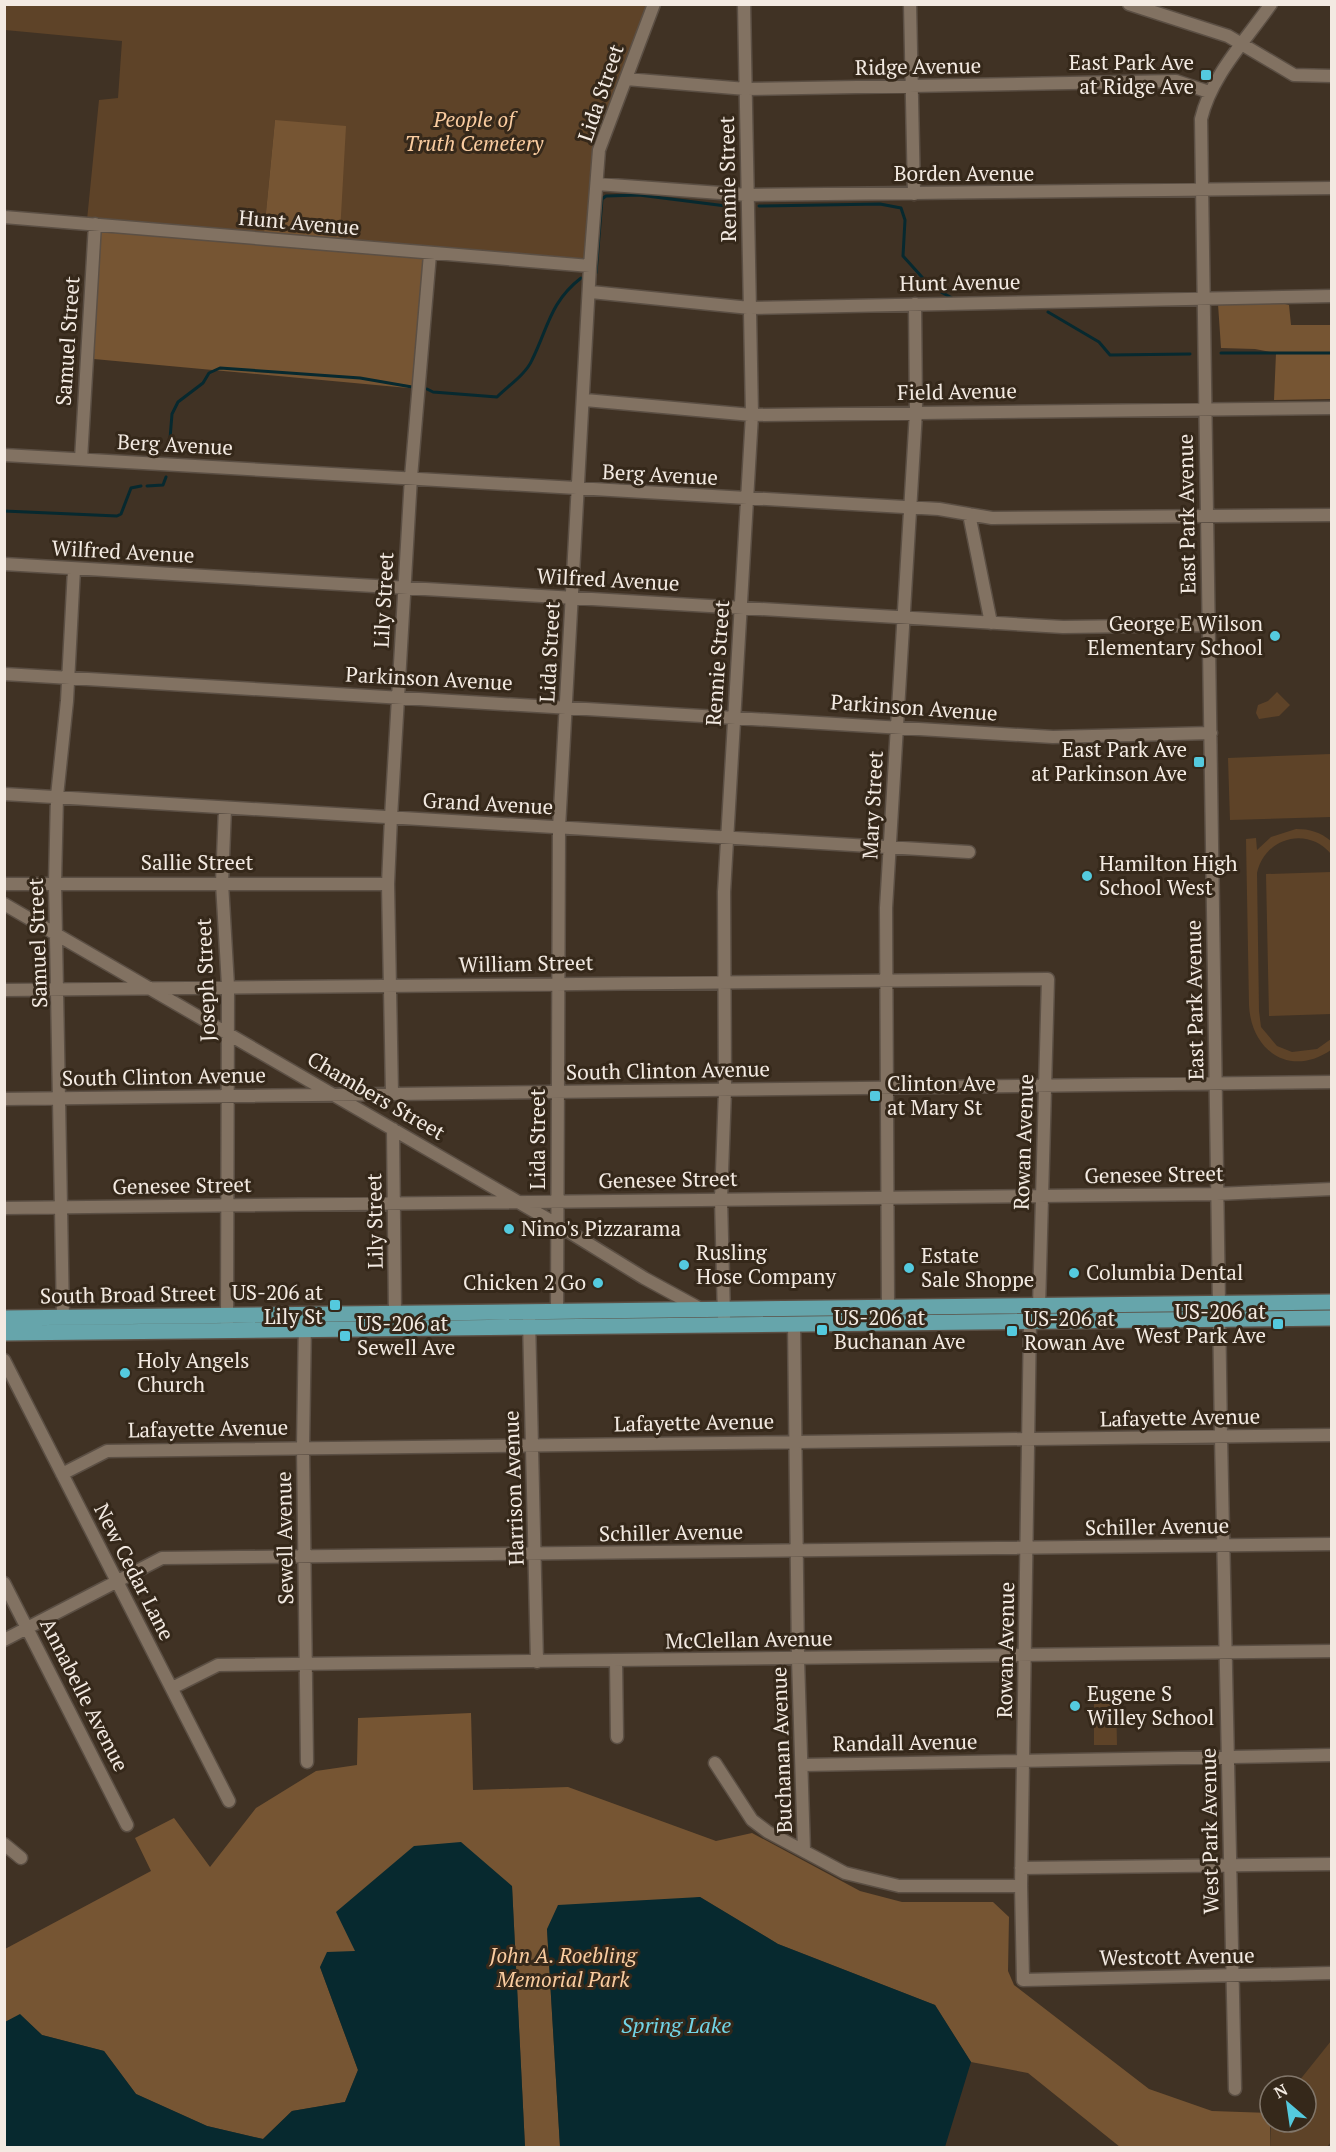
<svg xmlns="http://www.w3.org/2000/svg" width="1336" height="2152" viewBox="0 0 1336 2152" font-family="'PT Serif',serif">
<style>
.green{fill:#5e4328}
.forest{fill:#765533}
.water{fill:#07292f}
.lines{fill:none;stroke-linecap:round;stroke-linejoin:round}
.stream{stroke:#07292f;stroke-width:3}
.minor-casing{stroke:#5b4f44;stroke-width:15}
.major-casing{stroke:#5b4f44;stroke-width:18}
.minor{stroke:#827262;stroke-width:12}
.major{stroke:#66a5ab;stroke-width:15}
.poi-dot{fill:#54cade;stroke:#35281a;stroke-width:2}
.labels{text-anchor:middle;stroke-width:6;stroke-linejoin:round;paint-order:stroke}
.poi-label{font-size:21px;fill:#f3eae2;stroke:#35281a;text-anchor:start}
.street-label{font-size:21px;fill:#f3eae2;stroke:#35281a}
.park-label{font-size:21px;font-style:italic;fill:#facca0;stroke:#35281a}
.water-label{font-size:22px;font-style:italic;fill:#71d4e6;stroke:#35281a}
</style>
<rect width="100%" height="100%" fill="#403224"/>
<path class="green" d="M4 5H653L600 142 591 271 338 251 275 120 263 243 86 230 99 100 118 98 122 41 5 30Z
M1277 692 1290 705 1279 716 1259 719 1256 713 1258 705 1268 701Z
M1331 754V817L1230 820 1228 758Z
M1296 829C1310 829 1320 832 1331 841V854C1308 826 1265 837 1257 873L1259 1011 1261 1027 1277 1046 1292 1052 1317 1049 1331 1039V1050C1290 1078 1251 1051 1249 1005L1246 839 1256 838 1257 850 1271 837Z
M1331 872V1014L1269 1016 1266 874Z
M1116 1697 1117 1745H1094V1698Z
M1331 2041V2142L1327 2147 1270 2148 1271 2122H1306V2086H1295Z"/>
<path class="forest" d="M275 120 346 126 339 251 430 258 419 389 83 358 96 231 263 243Z
M1277 302 1289 305 1291 325H1331V399L1274 400 1276 353 1255 349 1221 348 1218 304Z
M471 1713 473 1790 568 1787 716 1841 752 1833 860 1891 902 1902H993L1009 1917 1008 1971 1014 1985 1149 2089 1212 2111 1270 2113V2147H1120L1028 2073 971 2062 935 2005 778 1944 700 1897 547 1929 560 2147H525L512 1886 320 1967 358 2070 345 2102 292 2111 263 2139 207 2126 136 2094 104 2051 42 2035 20 2015 5 2022V1949L151 1871 135 1838 174 1818 210 1867 256 1808 316 1771 357 1765 358 1718Z"/>
<path class="water" d="M461 1842 512 1886 525 2147H5V2022L20 2014 42 2035 104 2051 136 2094 207 2126 263 2139 292 2111 345 2102 358 2070 320 1967 327 1952 355 1951 336 1912 414 1846Z
M700 1897 778 1944 935 2005 971 2062 945 2147H560L547 1929 558 1905Z"/>
<g class="lines">
<path class="stream" d="M759 206 880 204 901 208 905 220 903 256 930 286 952 298
M596 273 602 199 606 196 639 195 734 207
M1048 312 1099 342 1110 355 1190 354
M1221 353H1332
M427 389 433 392 497 397C508 386 526 374 532 360 548 328 550 302 581 278
M169 451 172 414 178 402 203 383 209 373 220 368 360 378 412 387
M147 486 163 485 166 477
M4 511 117 516 121 514 131 488 141 486"/>
<defs>
<path id="minor" d="M910 4 914 194
M1129 4 1228 36 1294 75 1332 76
M626 79 746 89 1176 81 1209 92
M597 184 748 195 1332 188
M4 217 590 266
M591 292 750 308 1332 296
M585 400 752 415 1332 408
M4 455 939 509 992 518 1332 515
M81 459 95 224
M969 514 991 623
M4 564 1063 627 1209 625
M4 674 1053 737 1211 733
M4 794 969 852
M225 808 222 883 228 986 227 1323
M4 884H388
M4 904 558 1225 644 1278 701 1309
M4 990 1048 979 1039 1307
M392 1094 388 884 391 817 411 477 430 254
M4 1099 1332 1082
M393 1129 395 1313
M4 1208 1217 1194 1332 1189
M888 1308 886 908 916 412 915 304
M557 1312 559 828 590 266 599 150 654 4
M63 1317 55 883 57 796 67 701 74 569
M724 1317 721 1199 725 1090 724 892 752 415 744 4
M529 1319 537 1662
M305 1321 303 1447 307 1762
M1030 1321 1021 1886 1023 1980 1332 1973
M794 1323 798 1659 804 1851
M4 1360 229 1801
M62 1474 107 1451 1332 1435
M4 1583 127 1825
M4 1640 162 1558 1332 1544
M616 1661 617 1737
M172 1688 218 1665 1332 1651
M715 1763 752 1820 768 1832 845 1873 899 1886H1021
M803 1765 1332 1755
M4 1844 21 1858
M1021 1868 1332 1864
M1235 2089 1221 1437 1201 119C1211 76 1246 40 1271 4"/>
<path id="major" d="M4 1318 1332 1302
M4 1333 1332 1318"/>
</defs>
<use href="#minor" class="minor-casing"/>
<use href="#major" class="major-casing"/>
<use href="#minor" class="minor"/>
<use href="#major" class="major"/>
</g>
<g class="poi-dot">
<rect x="1200" y="69" width="12" height="12" rx="3"/>
<circle cx="1275" cy="636" r="6"/>
<rect x="1193" y="756" width="12" height="12" rx="3"/>
<circle cx="1087" cy="876" r="6"/>
<rect x="869" y="1090" width="12" height="12" rx="3"/>
<circle cx="509" cy="1229" r="6"/>
<circle cx="684" cy="1265" r="6"/>
<circle cx="909" cy="1268" r="6"/>
<circle cx="1074" cy="1273" r="6"/>
<circle cx="598" cy="1283" r="6"/>
<rect x="329" y="1299" width="12" height="12" rx="3"/>
<rect x="1272" y="1318" width="12" height="12" rx="3"/>
<rect x="816" y="1324" width="12" height="12" rx="3"/>
<rect x="1006" y="1325" width="12" height="12" rx="3"/>
<rect x="339" y="1330" width="12" height="12" rx="3"/>
<circle cx="125" cy="1373" r="6"/>
<circle cx="1075" cy="1706" r="6"/>
</g>
<g class="labels">
<g class="poi-label">
<text x="1194" y="70" text-anchor="end">East Park Ave<tspan x="1194" dy="24">at Ridge Ave</tspan></text>
<text x="1263" y="631" text-anchor="end">George E Wilson<tspan x="1263" dy="24">Elementary School</tspan></text>
<text x="1187" y="757" text-anchor="end">East Park Ave<tspan x="1187" dy="24">at Parkinson Ave</tspan></text>
<text x="1099" y="871">Hamilton High<tspan x="1099" dy="24">School West</tspan></text>
<text x="887" y="1091">Clinton Ave<tspan x="887" dy="24">at Mary St</tspan></text>
<text x="521" y="1236">Nino's Pizzarama</text>
<text x="696" y="1260">Rusling<tspan x="696" dy="24">Hose Company</tspan></text>
<text x="921" y="1263">Estate<tspan x="921" dy="24">Sale Shoppe</tspan></text>
<text x="1086" y="1280">Columbia Dental</text>
<text x="586" y="1290" text-anchor="end">Chicken 2 Go</text>
<text x="323" y="1300" text-anchor="end">US-206 at<tspan x="323" dy="24">Lily St</tspan></text>
<text x="1266" y="1319" text-anchor="end">US-206 at<tspan x="1266" dy="24">West Park Ave</tspan></text>
<text x="834" y="1325">US-206 at<tspan x="834" dy="24">Buchanan Ave</tspan></text>
<text x="1024" y="1326">US-206 at<tspan x="1024" dy="24">Rowan Ave</tspan></text>
<text x="357" y="1331">US-206 at<tspan x="357" dy="24">Sewell Ave</tspan></text>
<text x="137" y="1368">Holy Angels<tspan x="137" dy="24">Church</tspan></text>
<text x="1087" y="1701">Eugene S<tspan x="1087" dy="24">Willey School</tspan></text>
</g>
<g class="street-label">
<text transform="translate(918 67) rotate(-1)" y="7">Ridge Avenue</text>
<text transform="translate(601 93) rotate(-71)" y="7">Lida Street</text>
<text x="964" y="181">Borden Avenue</text>
<text transform="translate(728 179) rotate(-91)" y="7">Rennie Street</text>
<text transform="translate(299 223) rotate(5)" y="7">Hunt Avenue</text>
<text transform="translate(960 283) rotate(-1)" y="7">Hunt Avenue</text>
<text transform="translate(68 341) rotate(-86)" y="7">Samuel Street</text>
<text transform="translate(957 392) rotate(-1)" y="7">Field Avenue</text>
<text transform="translate(175 445) rotate(3)" y="7">Berg Avenue</text>
<text transform="translate(660 475) rotate(3)" y="7">Berg Avenue</text>
<text transform="translate(1187 514) rotate(-91)" y="7">East Park Avenue</text>
<text transform="translate(123 552) rotate(3)" y="7">Wilfred Avenue</text>
<text transform="translate(608 580) rotate(3)" y="7">Wilfred Avenue</text>
<text transform="translate(384 600) rotate(-87)" y="7">Lily Street</text>
<text transform="translate(550 652) rotate(-87)" y="7">Lida Street</text>
<text transform="translate(718 663) rotate(-86)" y="7">Rennie Street</text>
<text transform="translate(429 679) rotate(3)" y="7">Parkinson Avenue</text>
<text transform="translate(914 708) rotate(4)" y="7">Parkinson Avenue</text>
<text transform="translate(488 804) rotate(3)" y="7">Grand Avenue</text>
<text transform="translate(873 805) rotate(-87)" y="7">Mary Street</text>
<text x="197" y="870">Sallie Street</text>
<text transform="translate(38 943) rotate(-92)" y="7">Samuel Street</text>
<text transform="translate(526 964) rotate(-1)" y="7">William Street</text>
<text transform="translate(206 980) rotate(-92)" y="7">Joseph Street</text>
<text transform="translate(1195 1000) rotate(-91)" y="7">East Park Avenue</text>
<text transform="translate(668 1071) rotate(-1)" y="7">South Clinton Avenue</text>
<text transform="translate(164 1077) rotate(-1)" y="7">South Clinton Avenue</text>
<text transform="translate(376 1096) rotate(30)" y="7">Chambers Street</text>
<text transform="translate(538 1139) rotate(-90)" y="7">Lida Street</text>
<text transform="translate(1024 1142) rotate(-88)" y="7">Rowan Avenue</text>
<text transform="translate(1154 1175) rotate(-1)" y="7">Genesee Street</text>
<text transform="translate(668 1180) rotate(-1)" y="7">Genesee Street</text>
<text transform="translate(182 1186) rotate(-1)" y="7">Genesee Street</text>
<text transform="translate(375 1221) rotate(-91)" y="7">Lily Street</text>
<text transform="translate(128 1295) rotate(-1)" y="7">South Broad Street</text>
<text transform="translate(1180 1418) rotate(-1)" y="7">Lafayette Avenue</text>
<text transform="translate(694 1423) rotate(-1)" y="7">Lafayette Avenue</text>
<text transform="translate(208 1429) rotate(-1)" y="7">Lafayette Avenue</text>
<text transform="translate(514 1488) rotate(-92)" y="7">Harrison Avenue</text>
<text transform="translate(1157 1527) rotate(-1)" y="7">Schiller Avenue</text>
<text transform="translate(671 1533) rotate(-1)" y="7">Schiller Avenue</text>
<text transform="translate(285 1538) rotate(-91)" y="7">Sewell Avenue</text>
<text transform="translate(134 1572) rotate(63)" y="7">New Cedar Lane</text>
<text transform="translate(749 1640) rotate(-1)" y="7">McClellan Avenue</text>
<text transform="translate(1006 1650) rotate(-89)" y="7">Rowan Avenue</text>
<text transform="translate(84 1695) rotate(63)" y="7">Annabelle Avenue</text>
<text transform="translate(905 1743) rotate(-1)" y="7">Randall Avenue</text>
<text transform="translate(782 1750) rotate(-92)" y="7">Buchanan Avenue</text>
<text transform="translate(1210 1831) rotate(-91)" y="7">West Park Avenue</text>
<text transform="translate(1177 1957) rotate(-1)" y="7">Westcott Avenue</text>
</g>
<g class="park-label">
<text x="474" y="127">People of<tspan x="474" dy="24">Truth Cemetery</tspan></text>
<text x="563" y="1963">John A. Roebling<tspan x="563" dy="24">Memorial Park</tspan></text>
</g>
<g class="water-label">
<text x="676" y="2033">Spring Lake</text>
</g>
</g>
<rect width="1336" height="2152" fill="none" stroke="#f3eae2" stroke-width="12"/>
<g transform="translate(1288 2104) rotate(331)"><circle r="28" fill="#35281a" stroke="#81766a" stroke-width="1.5"/>
<path d="M0-4.5L10 22L0 15L-10 22Z" fill="#54cade"/>
<text y="-9" font-size="16" font-weight="bold" text-anchor="middle" fill="#f3eae2">N</text>
</g>
</svg>
